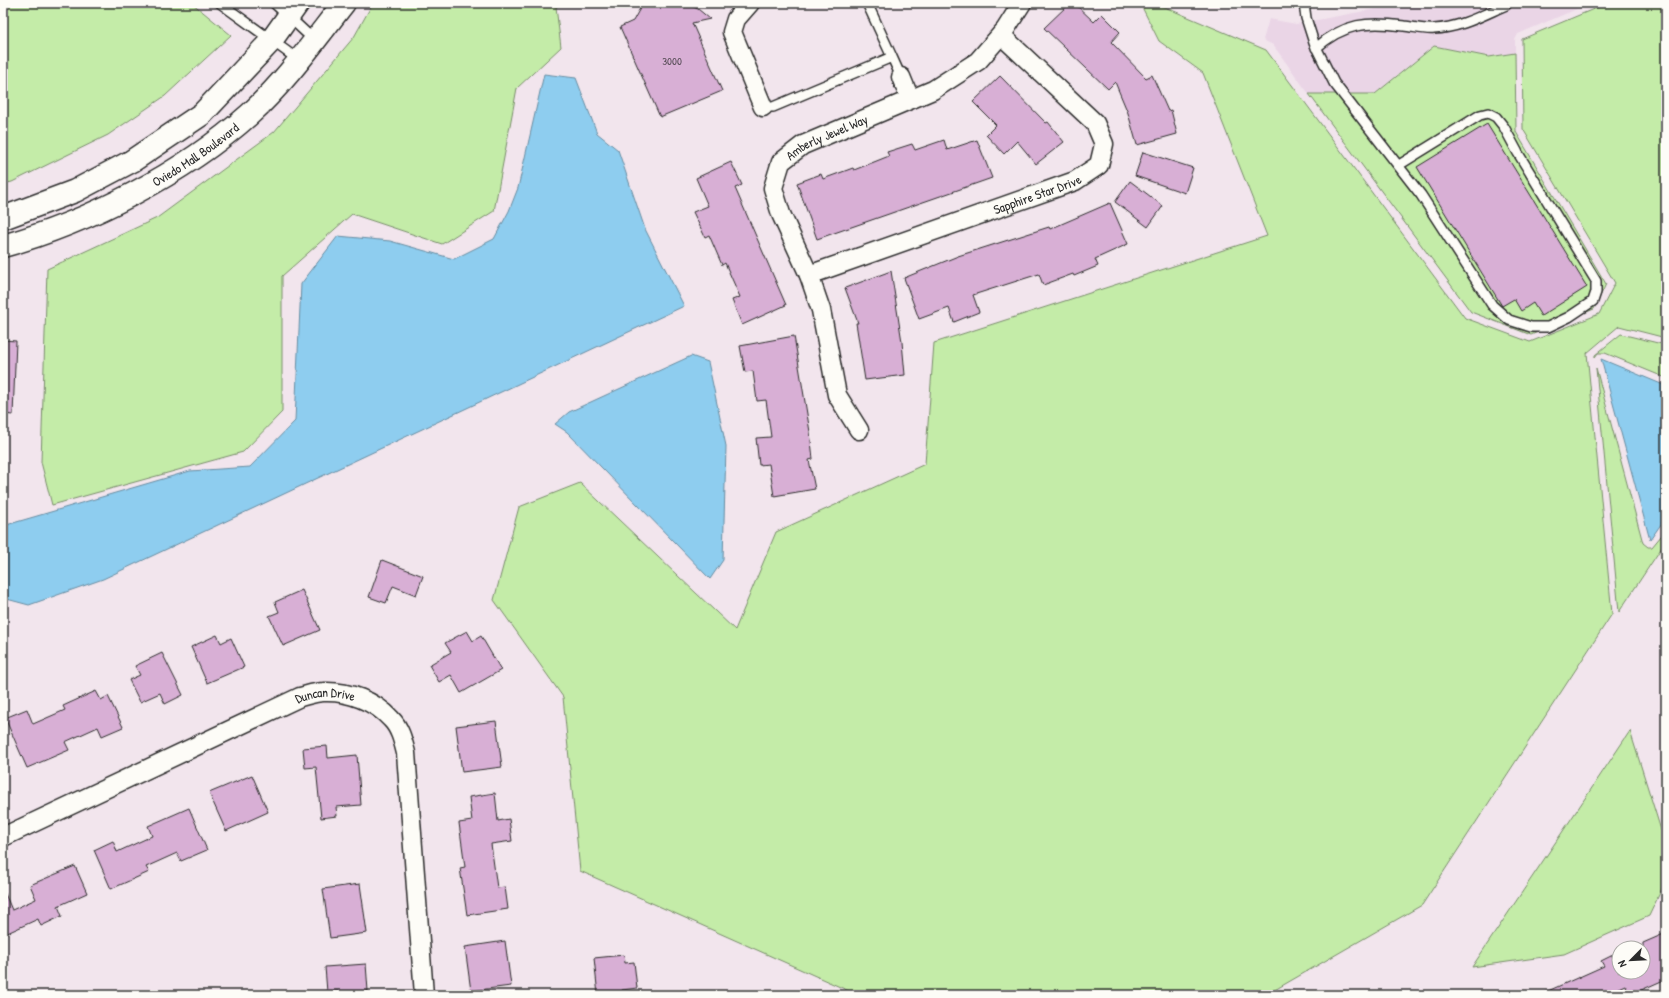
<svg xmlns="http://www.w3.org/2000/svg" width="1669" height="998" viewBox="0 0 1669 998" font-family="'Patrick Hand',sans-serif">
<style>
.built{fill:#ead5e6}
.green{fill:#c4eca8;stroke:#788c6a}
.water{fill:#8ecdef;stroke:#668ca1}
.building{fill:#d8afd5;stroke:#2b2b2b}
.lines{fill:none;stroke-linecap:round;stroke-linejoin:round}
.service-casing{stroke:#2b2b2b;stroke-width:12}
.minor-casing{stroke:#2b2b2b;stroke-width:21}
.tertiary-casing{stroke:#2b2b2b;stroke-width:25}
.service{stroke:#fdfcf7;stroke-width:9}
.minor{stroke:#fdfcf7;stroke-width:18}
.tertiary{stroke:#fdfcf7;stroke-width:22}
.labels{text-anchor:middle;stroke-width:3;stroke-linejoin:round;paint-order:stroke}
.number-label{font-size:11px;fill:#564c56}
.street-label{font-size:13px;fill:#2b2b2b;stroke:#fdfcf7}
</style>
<rect width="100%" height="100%" fill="#f2e5ed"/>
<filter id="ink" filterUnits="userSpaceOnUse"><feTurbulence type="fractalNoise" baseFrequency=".025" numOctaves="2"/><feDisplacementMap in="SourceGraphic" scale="8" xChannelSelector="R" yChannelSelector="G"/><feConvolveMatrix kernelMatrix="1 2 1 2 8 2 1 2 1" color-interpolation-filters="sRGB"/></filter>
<g filter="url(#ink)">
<path class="built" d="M1407 3H1591L1518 34 1515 40V53L1489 57 1433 46 1375 94H1309L1273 45 1263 40 1269 19 1296 24Z"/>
<path class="green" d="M3 3H192L231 35 165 96 108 135 12 182 3 184Z
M373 3H562L556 7 561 47 517 88 494 211 442 244 352 214 282 276V412L243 452 52 505 41 462 47 269 157 218 274 132 354 37Z
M1140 3H1155L1266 50 1465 318 1530 342 1599 314 1615 283 1523 129 1522 39 1608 3H1666V338L1619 326 1587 353 1612 614 1422 905 1266 995H858L580 871 563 697 494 600 519 507 580 483 735 630 776 532 925 464 934 343 1267 236 1203 73 1159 41Z
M1434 46 1489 57 1515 53 1516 132 1606 284 1594 309 1531 335 1471 312 1309 94H1375Z
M1621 334 1666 345V378L1605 353H1598L1595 357V355Z
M1596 368 1643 543 1648 547H1652L1666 530V541L1619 612Z
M1630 731 1666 846V880L1649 916 1564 954 1472 967Z"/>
<path class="water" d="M544 74 576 78 597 133 618 150 645 229 684 306 103 579 29 605 3 598V526L190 471 250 467 295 421 301 284 338 236 390 241 454 259 494 239 509 211 518 188Z
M691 356 708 362 726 446 723 560 710 579 567 432 555 424 569 412Z
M1601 359 1666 386V517L1650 540Z"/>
<path class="building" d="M643 3H685L698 9 710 19 692 23 722 91 660 117 620 27 633 21Z
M1070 3H1074L1094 22 1102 14 1120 32 1111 42 1146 78 1152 75 1168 111 1171 110 1177 134 1137 145 1128 113 1115 82 1108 89 1044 28Z
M1000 76 1046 123 1048 122 1064 142 1036 164 1017 141 1004 154 986 135 996 125 973 102Z
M1487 124 1587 287 1541 316 1533 303 1521 311 1514 299 1502 306 1417 167Z
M944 140 947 150 977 140 992 178 817 239 797 183 821 174 823 179 853 168 854 170 889 156 887 152 912 144 915 150Z
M1143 152 1193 168 1185 193 1135 176Z
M731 162 742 185 735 188 786 305 742 325 732 300 740 297 725 263 722 265 709 235 705 237 693 212 708 206 696 178Z
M1130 181 1163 206 1148 227 1115 202Z
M1110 203 1128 244 1095 259 1098 266 1074 276 1073 274 1043 285 1039 274 973 295 979 312 954 322 949 308 919 319 904 278 958 256 1049 227 1050 229Z
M891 271 902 342 905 375 865 380 856 323H858L845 288Z
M794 336 810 432 813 459 809 460 815 489 774 496 769 464 759 465 756 438 771 437 766 400 757 401 753 371 745 372 740 346Z
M3 340 16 341 13 415 3 414Z
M382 560 423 576 416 595 393 586 386 603 369 597Z
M302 590 320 630 283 646 269 616 279 612 275 602Z
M467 631 473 641 481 636 501 670 461 693 451 675 439 682 429 665 451 652 445 643Z
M217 635 221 643 231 638 244 667 207 683 191 647Z
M162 653 183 695 165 704 160 693 140 702 129 680 140 675 135 666Z
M96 691 101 700 108 696 123 727 102 736 98 727 65 742 69 750 27 768 5 718 27 709 33 724 65 710 63 706Z
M496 721 502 767 462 772 456 726Z
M327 746 328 758 357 755 361 805 336 807 337 816 321 818 316 767 305 768 303 748Z
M252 775 268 812 226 831 209 793Z
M495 793 498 821 509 819 512 841 491 844 497 888 505 887 508 909 467 915 460 868 465 867 459 823 472 821 469 797Z
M189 808 207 850 181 861 177 853 146 867 149 872 111 889 94 850 113 841 117 852 152 836 148 826Z
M75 866 87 893 58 906 62 916 41 926 38 919 3 935V889L12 910 36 899 30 885Z
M360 884 367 933 330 938 323 889Z
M1666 933V979L1630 995 1625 985 1603 995H1539L1604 966 1601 961 1619 952V972H1643V943Z
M505 941 511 986 471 991 465 947Z
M624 955 625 963 634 962 637 988 622 990V995H598L594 958Z
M366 964 368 991 357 992V995H338V991L327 992 325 967Z"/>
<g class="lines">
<defs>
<path id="service" d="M220 3 300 61
M274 3 315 41
M867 3 892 57
M1304 3 1306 18 1314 43 1334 83 1421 195 1492 305 1509 320 1531 327H1548L1569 317 1593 301 1596 292V281L1518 153 1504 127 1496 117 1488 113 1480 115 1399 165
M1316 48C1344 23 1368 21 1404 26 1414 27 1425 30 1434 29 1460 28 1483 15 1506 5V3
M763 107H773L892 57 901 77"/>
<g id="minor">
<path d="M750 3 736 19 732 32 763 107"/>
<path d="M901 77 910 99"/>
<path id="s1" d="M809 275 1075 181 1099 165 1104 144 1095 123 1001 35"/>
<path id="s2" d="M859 430 837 395 821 310 809 275 781 214 773 188 781 162 803 145 933 90 978 61 1005 30 1022 3"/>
<path id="s3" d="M3 837 300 697C308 695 316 692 324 692 348 691 375 701 391 719 400 728 403 741 406 753L424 995"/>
</g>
<g id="tertiary">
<path d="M3 218 75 191 132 161 202 114 271 41 298 3"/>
<path id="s4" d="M3 246C89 222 183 174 250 114 286 81 314 41 344 3"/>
</g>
</defs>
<use href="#service" class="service-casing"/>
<use href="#minor" class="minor-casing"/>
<use href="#tertiary" class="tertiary-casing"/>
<use href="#service" class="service"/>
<use href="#minor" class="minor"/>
<use href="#tertiary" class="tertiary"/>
</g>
</g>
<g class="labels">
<g class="number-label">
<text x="672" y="65">3000</text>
</g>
<g class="street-label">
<text dy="5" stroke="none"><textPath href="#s2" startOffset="339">Amberly Jewel Way</textPath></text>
<text dy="5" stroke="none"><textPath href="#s4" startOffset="214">Oviedo Mall Boulevard</textPath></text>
<text dy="5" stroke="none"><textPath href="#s1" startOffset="242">Sapphire Star Drive</textPath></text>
<text dy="5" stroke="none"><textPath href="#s3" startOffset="354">Duncan Drive</textPath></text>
</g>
</g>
<rect width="1669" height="998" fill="none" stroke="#fdfcf7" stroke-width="16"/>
<rect x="8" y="8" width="1653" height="982" fill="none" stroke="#2b2b2b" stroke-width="1.5" filter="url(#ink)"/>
<g transform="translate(1631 960) rotate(246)"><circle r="19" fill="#fdfcf7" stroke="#a9a8a5"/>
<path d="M0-3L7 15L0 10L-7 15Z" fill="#2b2b2b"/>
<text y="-6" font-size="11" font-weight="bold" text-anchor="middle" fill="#2b2b2b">N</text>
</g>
</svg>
